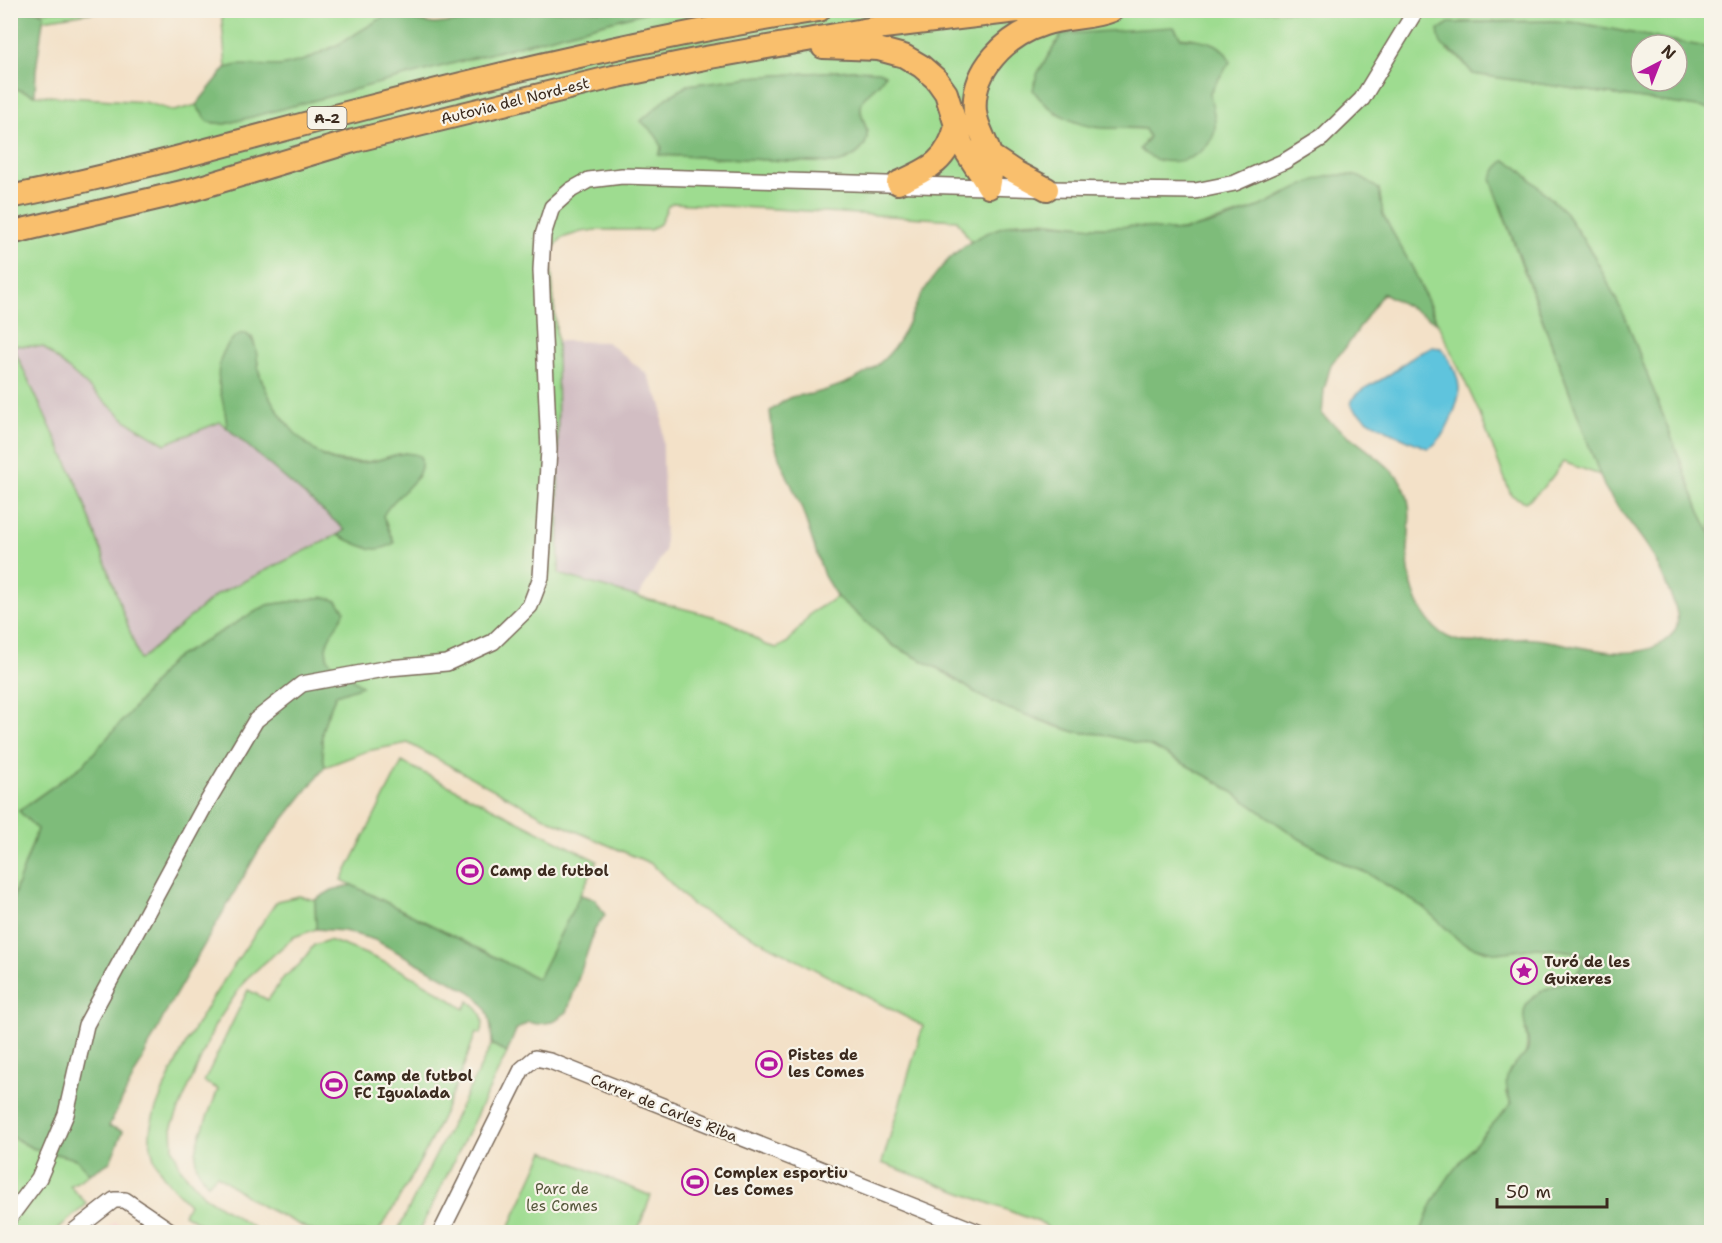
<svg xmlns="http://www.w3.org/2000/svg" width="1722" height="1243" viewBox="0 0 1722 1243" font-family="'Shantell Sans',sans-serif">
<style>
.built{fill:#f7d0cc}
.industrial{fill:#d2bec3}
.green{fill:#9edc90;stroke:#6c8357;stroke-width:1.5;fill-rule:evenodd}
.forest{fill:#7ebc7a;stroke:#5c734c;stroke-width:1.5;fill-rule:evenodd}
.water{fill:#5fc4dd;stroke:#4d777e;stroke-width:1.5}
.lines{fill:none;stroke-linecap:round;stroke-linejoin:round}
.minor-casing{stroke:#7b6a5a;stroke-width:18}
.highway-casing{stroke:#7b6a5a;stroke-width:26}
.minor{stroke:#fff;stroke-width:15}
.highway{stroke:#f9bf6d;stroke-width:22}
.labels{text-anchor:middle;stroke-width:4.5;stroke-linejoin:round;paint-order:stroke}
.shield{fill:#f7f3e8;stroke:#73665b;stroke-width:1.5}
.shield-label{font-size:14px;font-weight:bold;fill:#3b2a1e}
.street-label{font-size:15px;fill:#3b2a1e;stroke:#f7f3e8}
.poi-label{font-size:15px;font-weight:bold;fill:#3b2a1e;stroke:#f7f3e8;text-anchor:start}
.park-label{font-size:15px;fill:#54563a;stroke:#f7f3e8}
</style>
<rect width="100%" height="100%" fill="#f7f3e8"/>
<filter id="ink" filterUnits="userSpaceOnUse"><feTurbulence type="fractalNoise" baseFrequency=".0167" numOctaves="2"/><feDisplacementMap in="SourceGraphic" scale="12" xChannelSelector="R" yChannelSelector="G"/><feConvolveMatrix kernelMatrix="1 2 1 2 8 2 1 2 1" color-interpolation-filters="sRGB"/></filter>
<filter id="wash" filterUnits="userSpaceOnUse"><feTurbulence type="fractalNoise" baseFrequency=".008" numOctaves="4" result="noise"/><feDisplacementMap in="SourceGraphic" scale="24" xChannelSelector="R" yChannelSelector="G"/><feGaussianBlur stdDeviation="1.35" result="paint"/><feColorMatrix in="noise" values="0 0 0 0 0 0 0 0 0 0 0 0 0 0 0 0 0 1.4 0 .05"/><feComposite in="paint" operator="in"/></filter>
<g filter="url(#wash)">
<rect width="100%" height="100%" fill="#f3e1c8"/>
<path class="built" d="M115 1222 131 1232H103Z"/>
<path class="industrial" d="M557 341 607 342 647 374 662 406 665 551 638 597 559 574Z
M12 344 43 347 128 422 165 443 220 422 346 530 216 595 140 660 79 488Z"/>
<path class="green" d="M37 11H102L42 20 44 14Z
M221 11H393C360 33 325 58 286 65 265 68 246 63 226 68Z
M650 11H1711V48L1579 23 1553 21 1461 22 1447 51 1458 56 1473 74 1711 109V534L1700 512 1626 319 1594 256 1564 211 1516 166 1494 190 1600 475 1563 462C1552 478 1542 492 1525 502L1511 495 1479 412 1413 269 1383 215 1379 189 1286 193 1264 205 1241 213 1194 228 1168 232 1143 227H1093L1042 221 1017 222 994 230 971 242 957 220 673 203 668 206 660 224 650 230H596L581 232 562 238 550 252 557 341 559 574 638 597 716 617 730 622 765 645 777 648 788 642 812 612 837 597 894 646 939 669 984 698 1052 725 1075 732 1102 734 1128 739 1153 747 1219 783 1300 839 1345 864 1367 873 1423 907 1461 942 1473 947 1485 951 1537 948 1561 950 1574 952 1585 956C1579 977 1575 972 1561 984 1549 994 1535 1017 1525 1030 1533 1053 1517 1072 1506 1092L1511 1104C1476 1144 1437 1181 1421 1232H1051L1044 1224 882 1163 923 1026 692 905 652 864 550 820 408 743 367 751 325 767C318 731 322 727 336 694L362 686 329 661C323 649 327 637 336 627L325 597 267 605 172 660 132 710 83 765 19 810 37 829C30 855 18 879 11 904V87L35 95 145 102 174 111 196 105 208 122 225 124ZM1111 32 1191 38 1215 44V84L1210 92V100L1144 142 1149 137 1145 129 1119 128 1056 114 1034 83 1041 67 1062 34ZM853 70 885 74C880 87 869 89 863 100 857 112 866 121 867 132 869 150 850 160 836 163L659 155C666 140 652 131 641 121L667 98 688 85 750 77ZM252 337C258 350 256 364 261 378 271 406 299 447 328 458 338 462 350 462 361 462 377 463 390 454 406 453L419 476C410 486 385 503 383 516 383 524 392 535 394 543 378 555 354 542 337 535L216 595 140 660 79 488 12 345 43 347 128 422 165 444 220 422 227 428 226 411 218 382Z
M402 762 597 861 538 979 342 880Z
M299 896 315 900 316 929 294 937 246 979 215 1025 172 1126 173 1148 181 1169 204 1196 260 1232H214L184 1214 189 1204C170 1186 152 1168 150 1139 149 1123 157 1106 163 1091 192 1022 236 963 277 901Z
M329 940C378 957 422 978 464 1009L469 1001C481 1011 486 1018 481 1034L476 1032C452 1103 419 1170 378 1232H317L310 1230 256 1203 217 1175 208 1184C204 1178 197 1171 196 1163 193 1144 212 1108 218 1089L204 1082 248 990 268 1000 284 977 299 965 314 945Z
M492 1044 507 1053 419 1232H397Z
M10 1136 32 1148 76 1159 90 1174 70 1186 87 1204 54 1232H11Z
M544 1151 651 1196 637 1232H507Z"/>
<path class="forest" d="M11 10 37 11 44 14 36 70 35 95 11 87Z
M393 11H411L412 17 416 21 434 24 466 21 496 11H650L225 124 208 122 196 105 226 68 238 65 281 66 305 60 339 44Z
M1553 21 1579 23 1711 48V109L1473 74C1468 68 1463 60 1457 55 1443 46 1440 48 1438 30L1449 23ZM1641 45H1677V81H1641Z
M1174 27 1181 38C1201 39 1224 41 1230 62L1210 92C1211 105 1218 121 1214 134 1203 163 1160 171 1140 149L1149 137 1145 129C1131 127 1117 129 1102 128 1076 126 1048 112 1033 90L1037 74 1062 34Z
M853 70 879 71 885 74C880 87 869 89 863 100 857 112 865 121 867 132 869 150 850 160 836 163L658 155 662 149C659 136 650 129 641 121L667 98 688 85 750 77Z
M1505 160 1516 166 1564 211 1594 256 1626 319 1700 512 1711 534V1232H1421C1436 1181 1476 1144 1511 1104 1504 1083 1503 1075 1520 1059 1524 1056 1527 1054 1528 1049 1531 1034 1518 1019 1527 1004 1542 980 1577 991 1585 956L1574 952 1561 950 1537 948 1497 953 1473 947 1461 942 1423 907 1367 873 1345 864 1300 839 1219 783 1153 747 1102 734 1075 732 1006 708 984 698 939 669 894 646 837 597 824 576 801 506 780 460 773 438 770 411C776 407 782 402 789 398 797 394 807 396 816 393 838 387 867 376 884 359 901 343 908 322 918 301 930 279 950 254 972 241 1018 213 1046 224 1095 227 1111 228 1128 225 1145 227 1164 230 1174 233 1194 228 1216 223 1242 214 1263 205 1294 193 1319 169 1356 176 1364 178 1372 185 1379 189L1383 215 1413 269 1436 322 1383 293 1347 346 1331 364 1324 390 1322 415C1341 432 1389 462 1401 482 1414 503 1409 526 1408 549 1407 576 1415 608 1435 628 1462 655 1503 635 1535 639 1574 643 1634 667 1667 639 1671 636 1676 630 1677 625 1679 615 1674 602 1670 594 1664 579 1658 563 1649 549 1635 527 1617 509 1604 486L1491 179 1497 168Z
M245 333C261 343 255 364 261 379 274 410 296 441 325 457 339 464 361 464 375 461 392 457 403 449 420 456 429 480 392 495 383 516L394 543C374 557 356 543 337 535L345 530 227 428C226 399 208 374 227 346 232 339 236 334 245 333Z
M325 597 337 601 345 611C338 628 319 641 329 661L362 686 336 695C322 727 318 731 325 767L259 850 169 1006 109 1126 123 1131 110 1162 90 1174 76 1159 32 1148 11 1136V905C18 879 30 855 37 829L19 811 83 765 132 710 172 660 267 605Z
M352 885 538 979 580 895 595 899 605 915 595 929 567 1012 552 1022 537 1024 528 1022 516 1030 507 1053 492 1044C491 1019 490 1008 471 992L375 940 344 931 316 929 315 900 332 890Z"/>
<path class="water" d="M1432 347 1441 348C1450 360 1460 376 1459 392 1458 406 1442 446 1427 448 1410 441 1356 419 1351 404 1354 390 1373 385 1384 378 1401 368 1412 354 1432 347Z"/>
</g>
<g filter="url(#ink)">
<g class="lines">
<defs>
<path id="minor" d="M10 1217 39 1178 66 1114 86 1025 203 809 256 720 302 684 389 668 447 663 493 642 530 606 541 577 549 450 541 270 543 235 552 207 571 190 589 180 622 176 1047 189 1195 191 1235 183 1285 161 1322 138 1362 99 1416 10
M73 1232 114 1200H125L172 1232
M441 1232 522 1069 535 1058 550 1061 978 1232"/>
<path id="highway" d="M823 47 878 49 904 56 921 66 936 79 946 93 962 145 989 187
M991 156 1015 172 1047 189
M898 183C929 169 947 162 956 127
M989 187C991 177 993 165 990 155 986 140 977 128 975 112 971 70 1006 36 1044 24 1066 17 1090 19 1112 10
M10 197C129 173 245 139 362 109 513 70 665 34 819 10
M10 233 191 190 353 141 613 77 705 58 875 28 1027 10"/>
</defs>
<use href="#minor" class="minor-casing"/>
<use href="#highway" class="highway-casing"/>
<use href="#minor" class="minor"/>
<use href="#highway" class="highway"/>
</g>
</g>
<defs>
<symbol id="stadium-ring" viewBox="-11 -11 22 22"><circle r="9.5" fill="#f7f3e8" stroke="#b5179e" stroke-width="1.5"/><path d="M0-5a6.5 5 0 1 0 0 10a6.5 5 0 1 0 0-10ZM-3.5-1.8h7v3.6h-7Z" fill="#b5179e"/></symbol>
<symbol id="sight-ring" viewBox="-11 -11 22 22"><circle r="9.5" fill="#f7f3e8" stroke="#b5179e" stroke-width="1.5"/><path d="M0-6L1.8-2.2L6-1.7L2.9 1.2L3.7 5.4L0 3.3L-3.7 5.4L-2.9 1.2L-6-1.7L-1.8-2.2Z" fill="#b5179e"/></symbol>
</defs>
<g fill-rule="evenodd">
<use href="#stadium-ring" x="455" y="856" width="30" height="30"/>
<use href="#sight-ring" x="1509" y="956" width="30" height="30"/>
<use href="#stadium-ring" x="754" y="1049" width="30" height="30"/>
<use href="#stadium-ring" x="319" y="1070" width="30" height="30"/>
<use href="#stadium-ring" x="680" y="1167" width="30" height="30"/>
</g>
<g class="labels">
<rect class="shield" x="307.5" y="107" width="39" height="22" rx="4.5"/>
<g class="shield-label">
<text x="327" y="123">A-2</text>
</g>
<g class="street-label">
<text transform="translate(515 101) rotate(-14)" y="5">Autovia del Nord-est</text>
<text transform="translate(664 1108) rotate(22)" y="5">Carrer de Carles Riba</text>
</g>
<g class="poi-label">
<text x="490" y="876">Camp de futbol</text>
<text x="1544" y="967">Turó de les<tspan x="1544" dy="17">Guixeres</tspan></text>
<text x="788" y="1060">Pistes de<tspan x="788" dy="17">les Comes</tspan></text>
<text x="354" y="1081">Camp de futbol<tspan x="354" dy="17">FC Igualada</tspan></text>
<text x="714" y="1178">Complex esportiu<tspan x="714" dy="17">Les Comes</tspan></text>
</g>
<g class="park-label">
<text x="562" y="1194">Parc de<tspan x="562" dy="17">les Comes</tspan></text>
</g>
</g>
<rect width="1722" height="1243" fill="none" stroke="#f7f3e8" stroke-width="36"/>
<g transform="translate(1659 63) rotate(42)"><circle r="28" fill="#f7f3e8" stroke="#aca397" stroke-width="1.5"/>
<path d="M0-4.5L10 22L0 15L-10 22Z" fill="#b5179e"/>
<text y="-9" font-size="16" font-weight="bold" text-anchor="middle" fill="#3b2a1e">N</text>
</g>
<path d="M1497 1198v9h110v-9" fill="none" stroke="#3b2a1e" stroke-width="3"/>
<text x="1506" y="1198" font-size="18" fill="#3b2a1e" stroke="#f7f3e8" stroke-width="4.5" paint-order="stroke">50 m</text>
</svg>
